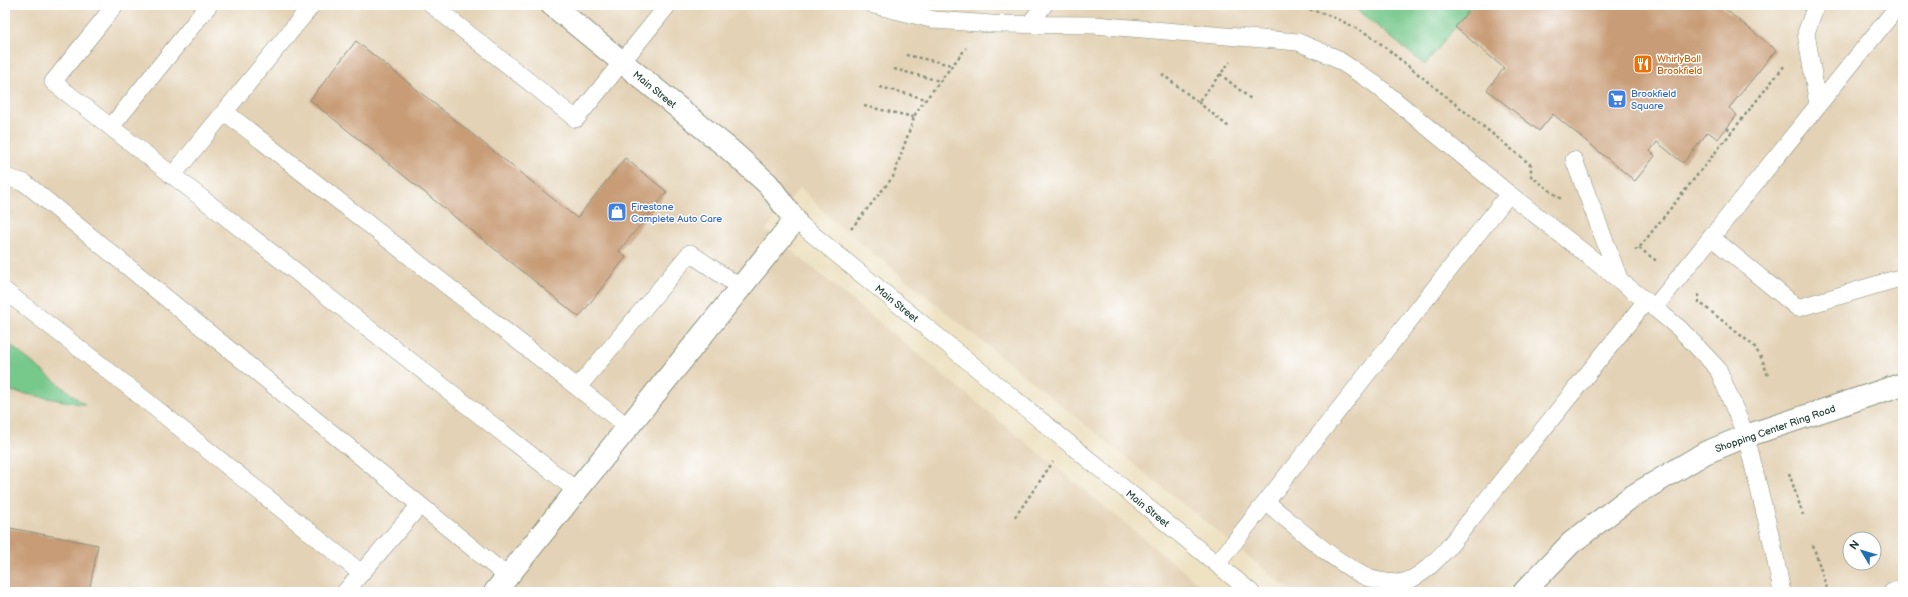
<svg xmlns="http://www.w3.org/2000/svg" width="1908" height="597" viewBox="0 0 1908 597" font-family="'Balsamiq Sans',sans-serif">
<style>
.built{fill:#e3d2b5;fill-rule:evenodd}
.green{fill:#76c88b;stroke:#4a8260}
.building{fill:#c89c76}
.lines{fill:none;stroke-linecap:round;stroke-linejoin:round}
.service-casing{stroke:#86907c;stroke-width:18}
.minor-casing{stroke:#86907c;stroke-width:24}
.path{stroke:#86907c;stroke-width:2.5;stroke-dasharray:3 3;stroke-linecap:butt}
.service{stroke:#fff;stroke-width:17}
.minor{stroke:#fff;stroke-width:22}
.labels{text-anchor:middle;stroke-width:3;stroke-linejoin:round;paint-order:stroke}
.food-label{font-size:10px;fill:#c56008;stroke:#fff;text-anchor:start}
.street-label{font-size:10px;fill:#1f3d34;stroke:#fff}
.shop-label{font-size:10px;fill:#366cbe;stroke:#fff;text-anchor:start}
</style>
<rect width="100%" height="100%" fill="#fff"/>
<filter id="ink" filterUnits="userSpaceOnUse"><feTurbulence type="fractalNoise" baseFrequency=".025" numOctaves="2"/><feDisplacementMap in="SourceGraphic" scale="8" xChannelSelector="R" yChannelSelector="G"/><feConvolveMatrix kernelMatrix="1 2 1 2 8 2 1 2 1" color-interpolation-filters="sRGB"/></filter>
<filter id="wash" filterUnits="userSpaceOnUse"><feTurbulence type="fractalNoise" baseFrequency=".012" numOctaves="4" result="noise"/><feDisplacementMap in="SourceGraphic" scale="16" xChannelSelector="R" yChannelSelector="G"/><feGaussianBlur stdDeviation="0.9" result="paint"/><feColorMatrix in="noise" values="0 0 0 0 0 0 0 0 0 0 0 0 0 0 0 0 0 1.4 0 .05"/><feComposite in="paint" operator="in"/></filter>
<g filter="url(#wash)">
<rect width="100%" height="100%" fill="#eee2c3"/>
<path class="built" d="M5 5H1903V592H1292L831 219 800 187 766 230 1209 592H5ZM1850 539H1874V563H1850Z"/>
<path class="green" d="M1351 5H1473L1425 65Z
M5 341 85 405 5 390Z"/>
<g id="blocks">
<path class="building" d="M1473 5H1720L1776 50 1729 108 1737 115 1718 139 1708 132 1683 163 1657 142 1650 151 1655 156 1635 181 1553 114 1539 131 1487 90 1504 68 1455 27Z
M356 41 577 218 625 158 667 192 619 251 626 257 579 317 310 100Z
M5 527 98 545 89 592H5Z"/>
</g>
</g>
<g filter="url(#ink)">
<use href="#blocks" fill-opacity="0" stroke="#86907c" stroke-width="1"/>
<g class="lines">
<defs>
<path id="service" d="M115 5 53 82 577 491
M432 5 576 119 668 5
M874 5 935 20 992 24 1094 25 1298 42 1334 57 1375 84 1509 194 1646 301 1680 329 1718 369 1746 436 1772 542 1782 592
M1816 5 1806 33 1818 105
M1029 25 1044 5
M225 112 628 427
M111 127 209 5
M1574 160 1620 281
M172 176 312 5
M5 177 25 183 420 505 345 592
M795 220 1251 592
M1711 237 1798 308 1903 277
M5 291 124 383 361 573
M1654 308 1899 5
M578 387 690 253 741 288
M1266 502C1297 527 1327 556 1362 575 1373 581 1398 586 1409 580 1424 574 1436 560 1447 549L1646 301
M420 505 508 577
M1217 564 1509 194
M1892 592 1903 588"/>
<path id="minor" d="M495 592 795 220 768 184 729 149 552 5
M1524 592 1571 543 1631 497 1705 453 1746 436 1903 384"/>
</defs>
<use href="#service" class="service-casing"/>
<use href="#minor" class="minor-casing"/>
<path class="path" d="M1238 5C1256 6 1275 5 1293 7 1322 9 1346 23 1371 36L1531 165V176L1561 199
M906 55 952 65
M894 69 940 81
M1162 74 1198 102 1230 62
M1220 74 1252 100
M880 87 926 99
M1198 102 1230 128
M864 106 914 117
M1727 128 1732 132
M5 129 9 133V153
M851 229 893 177 916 112 966 48
M1639 248 1658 262
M1635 250 1639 248 1785 65
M1698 294 1699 302 1754 346 1762 359 1768 376
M1789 473 1803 515
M1015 517 1053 462
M1813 545 1828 592"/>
<use href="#service" class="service"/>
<use href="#minor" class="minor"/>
</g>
</g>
<defs>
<symbol id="restaurant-square" viewBox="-11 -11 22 22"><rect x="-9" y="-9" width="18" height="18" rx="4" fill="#e8710a" stroke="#fff"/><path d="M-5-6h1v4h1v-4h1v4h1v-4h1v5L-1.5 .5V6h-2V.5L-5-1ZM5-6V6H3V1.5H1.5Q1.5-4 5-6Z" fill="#fff"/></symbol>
<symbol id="supermarket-square" viewBox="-11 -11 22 22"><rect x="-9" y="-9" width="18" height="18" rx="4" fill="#3f7fe0" stroke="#fff"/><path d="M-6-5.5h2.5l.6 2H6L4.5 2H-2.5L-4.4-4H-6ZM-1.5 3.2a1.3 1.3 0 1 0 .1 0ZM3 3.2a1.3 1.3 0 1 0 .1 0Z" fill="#fff"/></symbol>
<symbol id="shop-square" viewBox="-11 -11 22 22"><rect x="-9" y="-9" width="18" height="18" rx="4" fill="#3f7fe0" stroke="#fff"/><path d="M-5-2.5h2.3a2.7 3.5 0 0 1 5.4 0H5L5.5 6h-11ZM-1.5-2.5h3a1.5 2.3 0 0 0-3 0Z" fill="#fff"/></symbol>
</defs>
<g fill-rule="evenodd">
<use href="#restaurant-square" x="1632" y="53" width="22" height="22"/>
<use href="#supermarket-square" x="1606" y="88" width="22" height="22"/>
<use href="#shop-square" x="606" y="201" width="22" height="22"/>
</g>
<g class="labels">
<g class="food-label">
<text x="1657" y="62">WhirlyBall<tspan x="1657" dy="12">Brookfield</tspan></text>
</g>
<g class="street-label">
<text transform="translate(655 89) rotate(39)" y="4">Main Street</text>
<text transform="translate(897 303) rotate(39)" y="4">Main Street</text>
<text transform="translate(1775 428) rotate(-19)" y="4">Shopping Center Ring Road</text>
<text transform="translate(1148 508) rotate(39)" y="4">Main Street</text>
</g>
<g class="shop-label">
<text x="1631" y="97">Brookfield<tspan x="1631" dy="12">Square</tspan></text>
<text x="631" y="210">Firestone<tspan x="631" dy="12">Complete Auto Care</tspan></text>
</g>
</g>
<rect width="1908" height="597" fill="none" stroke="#fff" stroke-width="20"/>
<g transform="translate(1862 551) rotate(308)"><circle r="19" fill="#ffffff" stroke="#a5b1ae"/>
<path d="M0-3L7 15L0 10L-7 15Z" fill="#1f6fb2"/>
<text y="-6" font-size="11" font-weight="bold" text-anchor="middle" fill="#1f3d34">N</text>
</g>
</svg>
